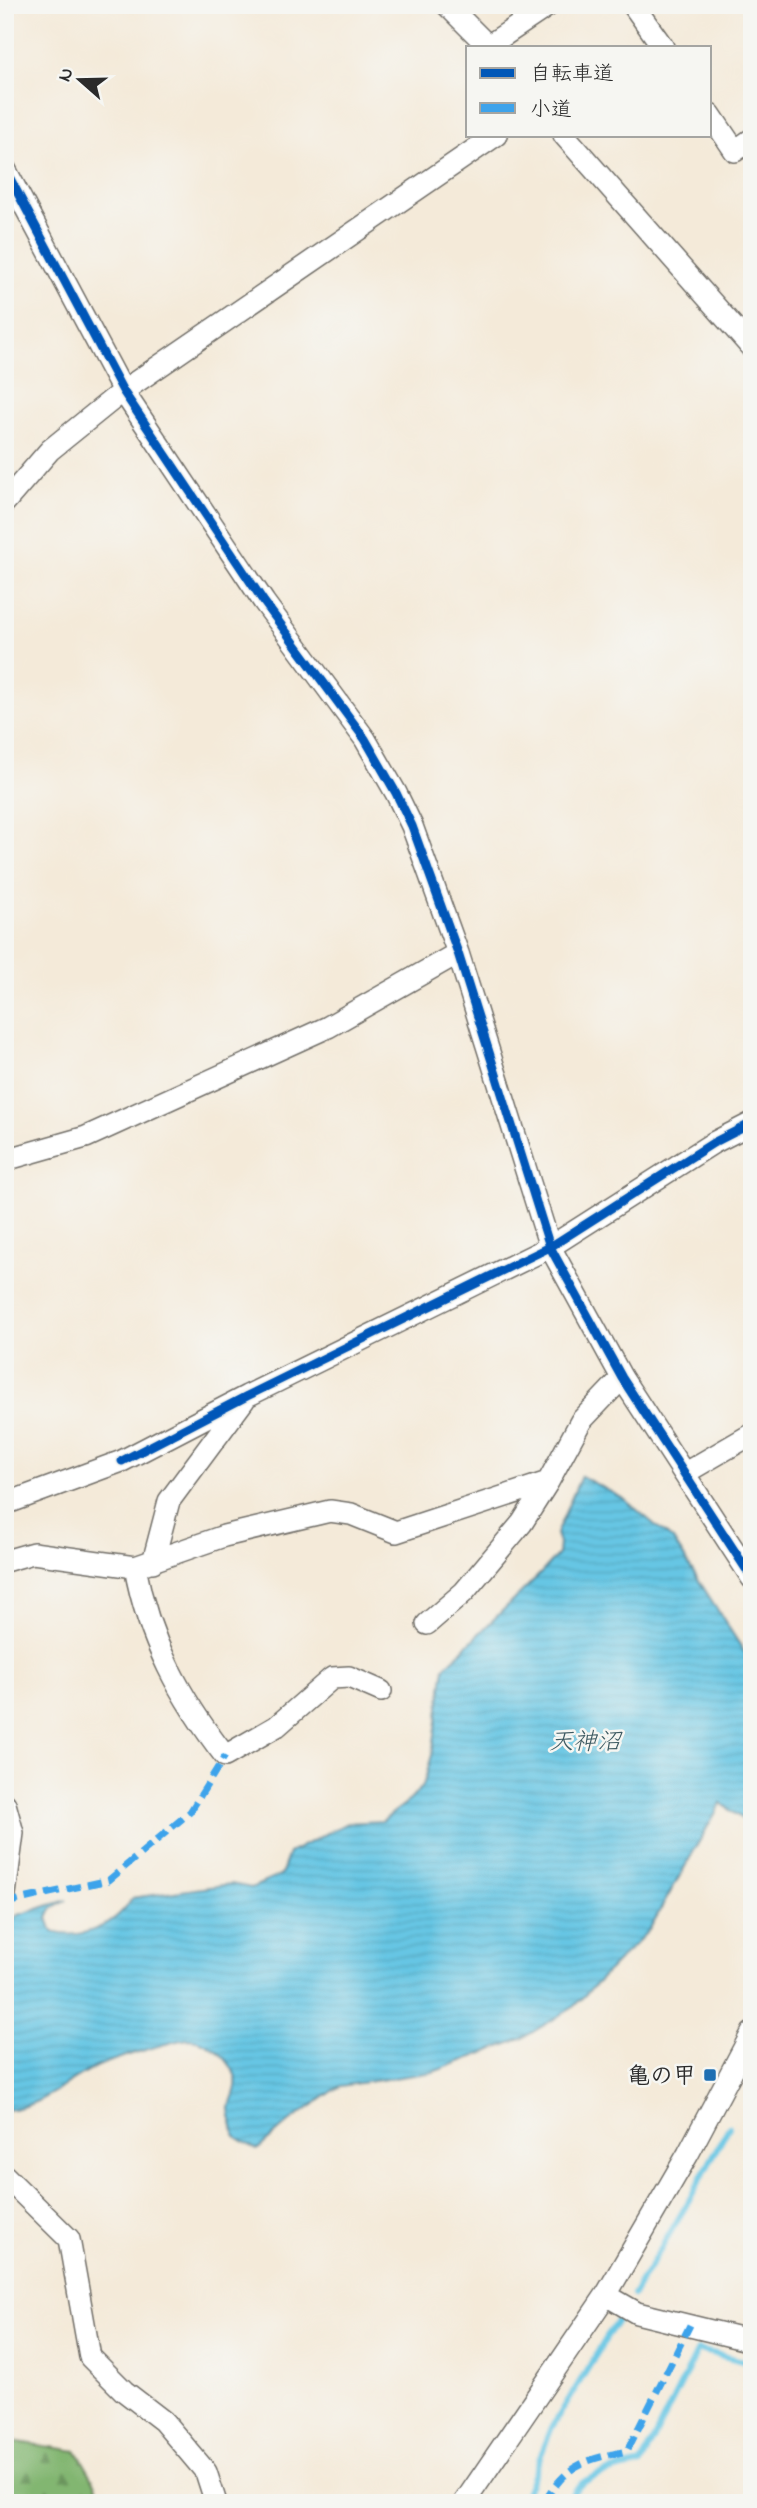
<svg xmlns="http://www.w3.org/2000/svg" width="757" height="2508" viewBox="0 0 757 2508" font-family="'Indie Flower','Klee One',sans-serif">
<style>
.forest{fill:url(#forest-firs);stroke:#56704e;stroke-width:2}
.water{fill:url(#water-rules);stroke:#487888;stroke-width:2}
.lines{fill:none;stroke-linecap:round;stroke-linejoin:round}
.stream{stroke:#66c6e4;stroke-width:6}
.minor-casing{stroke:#716e68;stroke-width:24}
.minor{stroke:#fff;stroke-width:21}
.quiet{stroke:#3ea3eb;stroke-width:7;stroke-dasharray:14 7;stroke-linecap:butt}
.cycleway-casing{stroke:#f6f6f2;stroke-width:13}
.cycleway{stroke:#0057b8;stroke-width:9}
.poi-dot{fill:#1f6fb2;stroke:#f6f6f2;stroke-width:2.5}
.labels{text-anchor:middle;stroke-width:5;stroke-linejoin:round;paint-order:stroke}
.poi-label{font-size:23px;font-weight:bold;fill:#2b2b2b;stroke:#f6f6f2;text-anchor:end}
.water-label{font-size:24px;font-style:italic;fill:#3d5a62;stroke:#f6f6f2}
</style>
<defs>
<pattern id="forest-firs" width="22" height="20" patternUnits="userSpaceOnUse" patternTransform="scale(1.75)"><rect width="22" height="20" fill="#82b671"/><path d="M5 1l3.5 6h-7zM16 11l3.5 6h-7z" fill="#6b945d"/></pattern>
<pattern id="water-rules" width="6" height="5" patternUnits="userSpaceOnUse" patternTransform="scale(1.75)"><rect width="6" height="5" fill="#66c6e4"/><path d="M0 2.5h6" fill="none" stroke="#59aac4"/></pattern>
</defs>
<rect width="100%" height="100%" fill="#f6f6f2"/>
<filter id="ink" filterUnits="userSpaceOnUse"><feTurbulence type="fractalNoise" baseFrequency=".0143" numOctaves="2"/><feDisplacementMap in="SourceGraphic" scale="14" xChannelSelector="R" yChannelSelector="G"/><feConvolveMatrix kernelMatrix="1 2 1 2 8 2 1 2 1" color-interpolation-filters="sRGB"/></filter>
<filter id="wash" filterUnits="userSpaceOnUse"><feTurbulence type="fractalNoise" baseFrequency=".00686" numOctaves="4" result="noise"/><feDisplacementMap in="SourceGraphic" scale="28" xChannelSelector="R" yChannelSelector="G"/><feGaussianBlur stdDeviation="1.57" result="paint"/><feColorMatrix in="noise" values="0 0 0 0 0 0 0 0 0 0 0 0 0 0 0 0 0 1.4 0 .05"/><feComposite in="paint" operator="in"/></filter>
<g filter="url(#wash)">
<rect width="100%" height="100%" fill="#f4ead9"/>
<path class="forest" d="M5 2440 77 2451 107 2503H5Z"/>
<path class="water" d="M581 1476 624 1499 673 1540 752 1664 750 1825 721 1803 649 1930 572 2008 521 2039 433 2072 340 2086 289 2122 257 2150 235 2136C233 2127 231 2118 230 2109 230 2099 239 2090 236 2078 231 2060 209 2039 189 2039 174 2040 111 2060 96 2067 65 2082 41 2107 5 2110V1923L18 1915 67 1900 52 1909 48 1918 53 1932C82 1941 117 1924 132 1898L231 1884 251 1888 281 1875 289 1853 347 1823 382 1821 410 1800 423 1786 432 1755 445 1667 541 1573 558 1554 559 1543 556 1534Z"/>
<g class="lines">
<path class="stream" d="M633 2295 687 2204 729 2127
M522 2503 552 2427 618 2319
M568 2503C577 2473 615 2471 641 2464L698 2350 752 2363"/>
</g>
</g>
<g filter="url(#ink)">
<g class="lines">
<defs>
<path id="minor" d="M447 5 489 47
M633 5 663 47
M488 46 549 5
M710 114 735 151 752 139
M564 135 752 348
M5 169 123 391 264 602 365 739 396 793 412 826 458 953 550 1247 622 1378 752 1578
M5 502 50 450 123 391 496 135
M5 1160 86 1137 328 1027 458 953
M685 1473 752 1434
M5 1504 122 1461 247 1396 550 1247 713 1143 752 1123
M5 1561 33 1553 135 1567 224 1536 330 1511 351 1514 396 1532 548 1482
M153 1562 169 1501 244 1400
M135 1567C148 1639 180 1698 225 1756L277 1726 332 1678 349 1677 381 1691
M427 1624 464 1592 522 1523 548 1482 581 1421 622 1378
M5 1804 13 1833 5 1894
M5 2176 69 2239 90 2357 124 2391 163 2421 206 2472 216 2503
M606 2295 637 2313 752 2341
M464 2503 606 2295 688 2154 752 2033"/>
</defs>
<use href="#minor" class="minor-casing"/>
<use href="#minor" class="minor"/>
<path class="quiet" d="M5 1903 109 1880 190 1812 225 1756
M544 2503C567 2463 585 2460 627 2451L690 2325"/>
<defs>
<path id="cycleway" d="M5 169 123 391 264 602 365 739 396 793 412 826 458 953 550 1247 622 1378 752 1578
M122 1461 247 1396 550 1247 713 1143 752 1123"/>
</defs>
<use href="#cycleway" class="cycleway-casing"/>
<use href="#cycleway" class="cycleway"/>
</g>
</g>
<rect class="poi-dot" x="703" y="2068" width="14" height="14" rx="3.5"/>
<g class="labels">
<g class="poi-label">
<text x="696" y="2083">亀の甲</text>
</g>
<g class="water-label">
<text x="585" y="1749">天神沼</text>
</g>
</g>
<rect width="757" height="2508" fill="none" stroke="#f6f6f2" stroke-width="28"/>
<rect x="466" y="46" width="245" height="91" fill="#f6f6f2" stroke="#a5a5a2" stroke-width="2"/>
<rect x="480" y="68" width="35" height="10" fill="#0057b8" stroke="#a5a5a2" stroke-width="2"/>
<text x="530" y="80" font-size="21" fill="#2b2b2b">自転車道</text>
<rect x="480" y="103" width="35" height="10" fill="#3ea3eb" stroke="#a5a5a2" stroke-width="2"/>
<text x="530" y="116" font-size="21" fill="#2b2b2b">小道</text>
<g transform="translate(80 80) rotate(290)" stroke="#f6f6f2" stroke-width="5" paint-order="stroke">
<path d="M0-5L12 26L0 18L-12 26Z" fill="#2b2b2b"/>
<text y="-10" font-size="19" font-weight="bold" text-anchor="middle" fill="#2b2b2b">N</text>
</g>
</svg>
